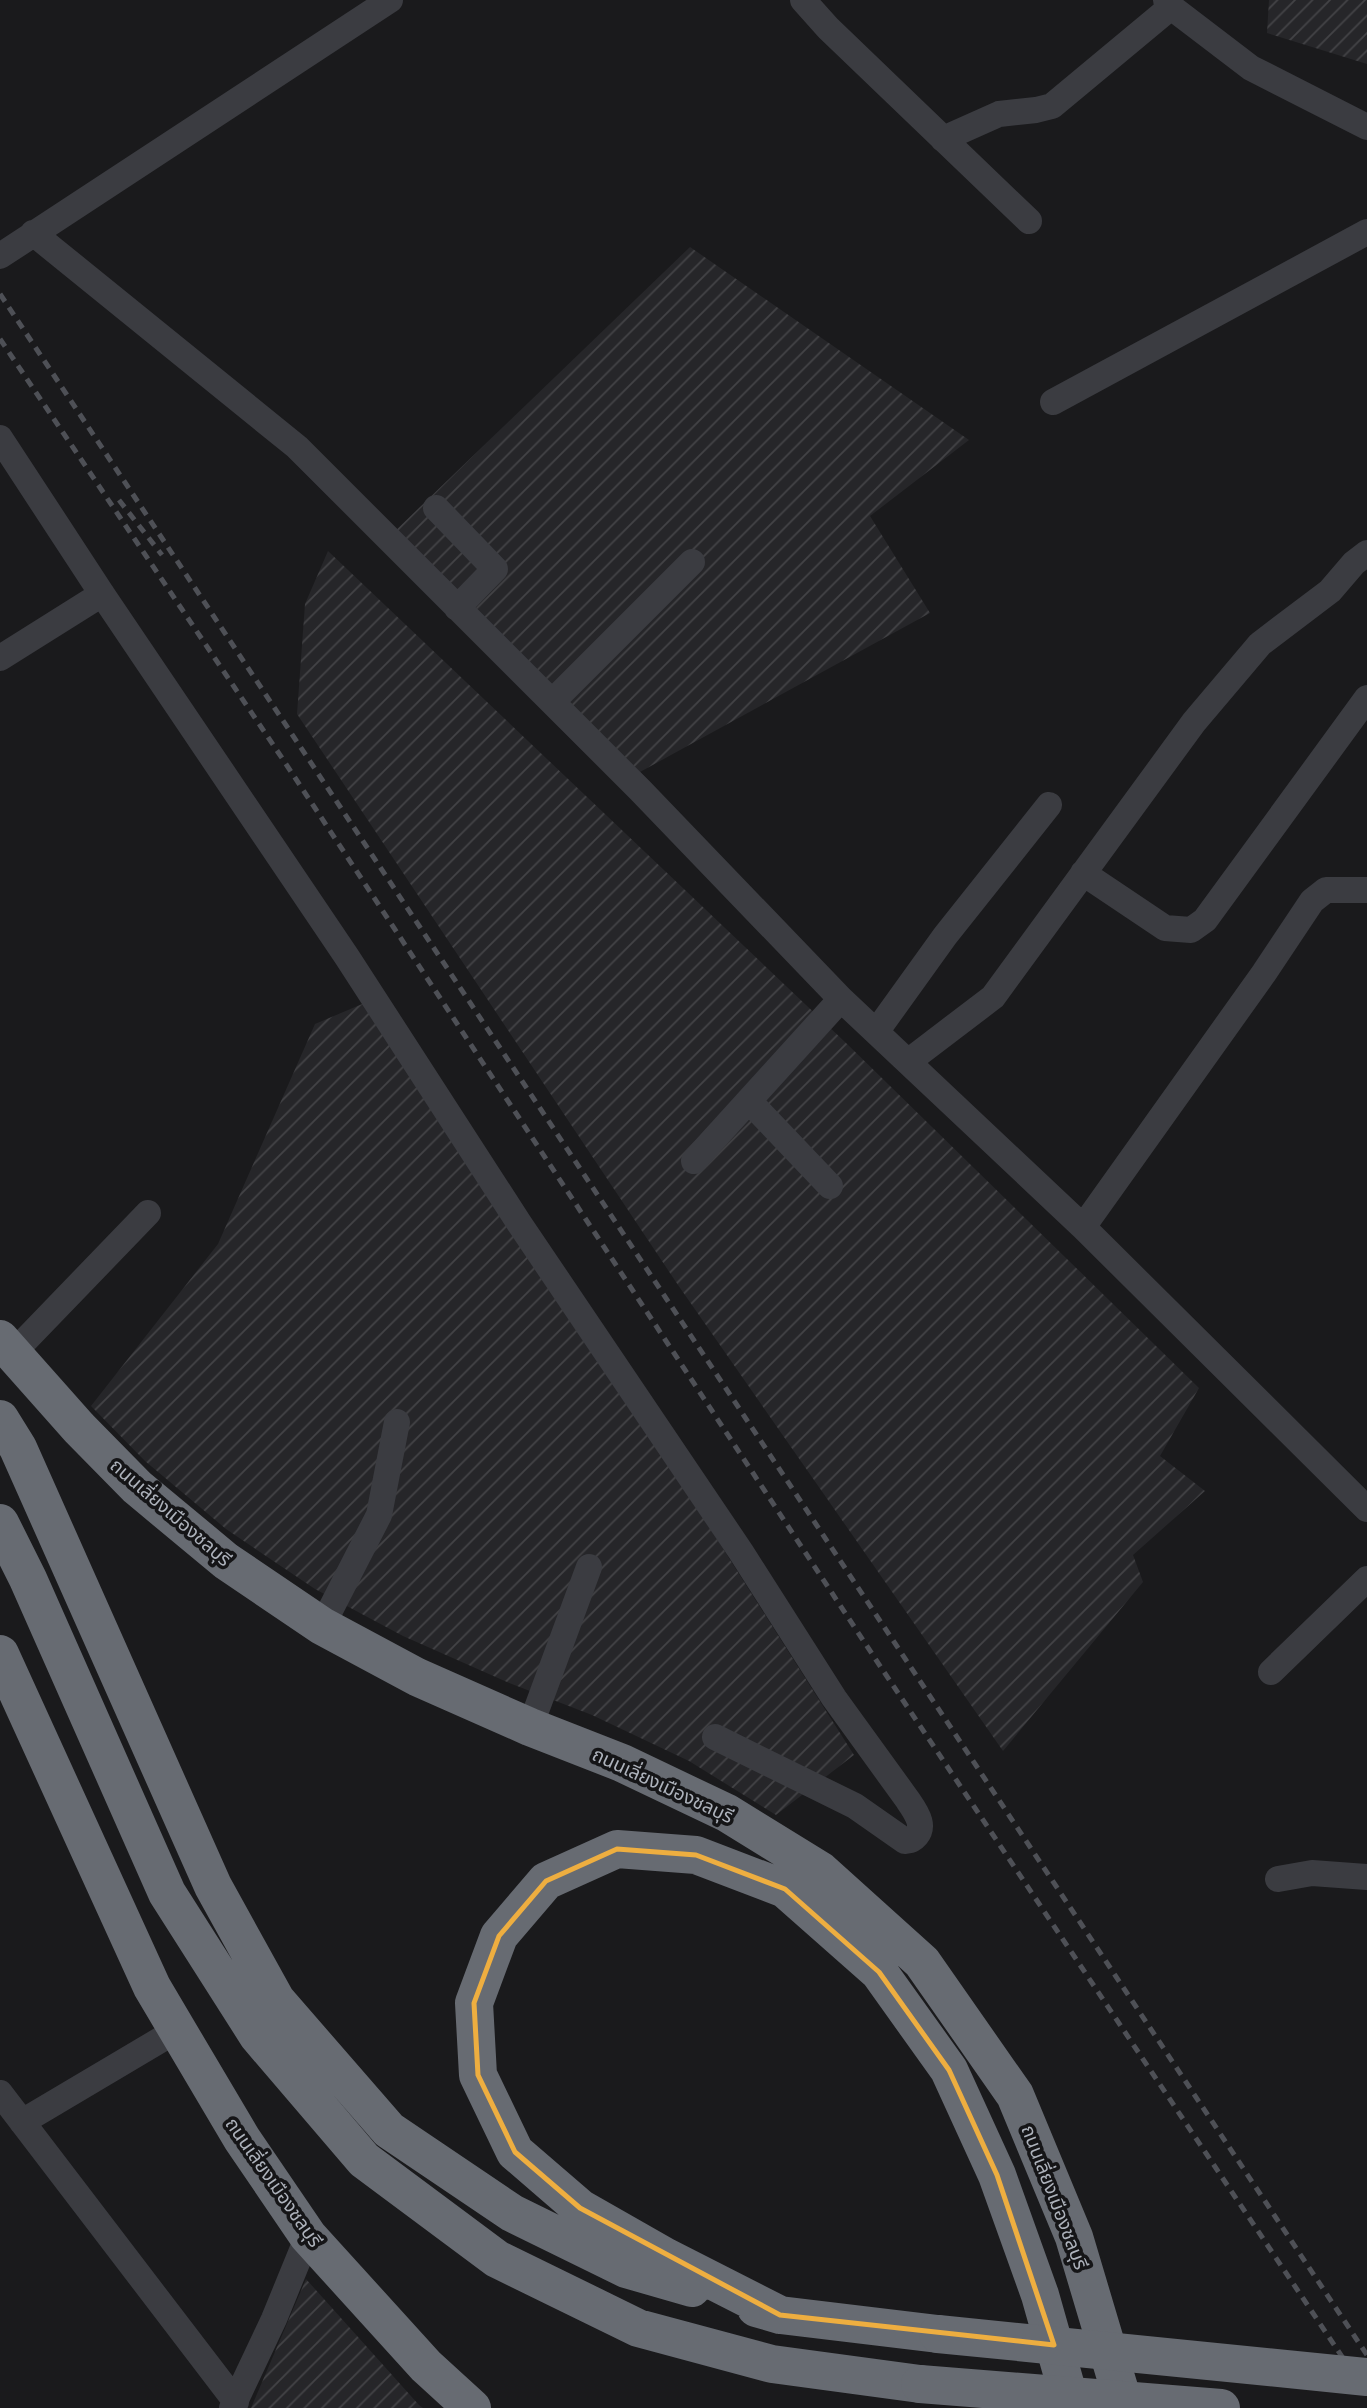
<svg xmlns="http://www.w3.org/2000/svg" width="1367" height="2408" viewBox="0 0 1367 2408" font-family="'Fira Sans','Noto Sans Thai',sans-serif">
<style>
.industrial{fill:url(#industrial-furrows)}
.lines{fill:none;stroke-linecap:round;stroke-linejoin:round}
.minor{stroke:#3b3c41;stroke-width:26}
.highway{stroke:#676b72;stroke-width:38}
.rail{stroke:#4e5056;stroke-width:5;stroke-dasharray:9 7;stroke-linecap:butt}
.highway-bridge{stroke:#676b72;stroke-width:38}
.marked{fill:none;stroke:#eeae40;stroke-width:5;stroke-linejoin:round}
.labels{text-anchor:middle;stroke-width:7;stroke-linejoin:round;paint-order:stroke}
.street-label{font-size:19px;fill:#adb2bb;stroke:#151517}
</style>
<defs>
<pattern id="industrial-furrows" width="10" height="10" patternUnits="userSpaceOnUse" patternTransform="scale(1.75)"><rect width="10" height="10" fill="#262629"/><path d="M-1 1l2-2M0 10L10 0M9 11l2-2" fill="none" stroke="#434346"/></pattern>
</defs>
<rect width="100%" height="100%" fill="#1a1a1c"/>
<path class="industrial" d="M1269 0H1367V64L1267 33Z
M690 247 969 440 870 516 930 613 640 772 393 533Z
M328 551 845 1042 1199 1388 1160 1456 1205 1491 1133 1555 1143 1582 1003 1751 678 1285 297 714 305 604Z
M374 999 854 1755 776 1815 689 1761 592 1715 507 1682 403 1636 315 1589 226 1529 145 1461 91 1406 218 1244 315 1024Z
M306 2279 419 2405 423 2408H251Z"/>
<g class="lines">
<path class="minor" d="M803 0 828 28 1029 221
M1166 0 1171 7 1251 68 1367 127
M943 139 999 114 1036 110 1052 106 1171 7
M33 233 297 447 640 790 841 999 1083 1227 1367 1509
M0 256 390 0
M1053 402 1367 232
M0 438 102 594 347 957 519 1223 741 1552 834 1698 907 1799C916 1812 929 1829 911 1840L905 1841 855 1806 715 1737
M436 508 495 569 457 608
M0 658 102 594
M552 702 692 562
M1083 873 1165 928 1191 930 1205 920 1367 698
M876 1032 945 936 1049 805
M909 1061 993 997 1194 722 1260 644 1330 591 1354 563 1367 553
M750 1102 830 1186
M694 1161 841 999
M1083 1227 1264 973 1312 901 1326 890H1367
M13 1353 148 1213
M322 1626 379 1515 397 1422
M1271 1672 1367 1579
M530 1727 589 1567
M1278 1879 1312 1873 1367 1877
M0 2093 236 2402
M22 2122 177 2030
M232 2408 274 2319 308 2236"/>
<path class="highway" d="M0 1339 79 1428 137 1487 226 1561 322 1626 417 1677 530 1727 622 1763 727 1813 821 1871 922 1962 1015 2095 1074 2237 1125 2408
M0 1419 18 1448 213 1886 276 2000 389 2130 512 2213 626 2269 692 2288
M0 1523 28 1579 167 1893 258 2036 364 2160 497 2259 638 2328 772 2364 920 2384
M0 1654 152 1987 242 2139 308 2236 426 2366 472 2408
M756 2308 780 2315 938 2334
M780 2315 666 2257 580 2208 515 2152 478 2075 474 2003 499 1936 546 1881 617 1849 696 1855 785 1889 879 1972 949 2070 997 2175 1040 2295 1072 2408"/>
<path class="rail" d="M0 294 1367 2355
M0 339 284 761 884 1672 1367 2394
M119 500 162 555"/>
<path class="highway-bridge" d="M938 2334 1367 2377
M920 2384 1221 2408"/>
</g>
<path class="marked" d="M617 1849 696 1855 785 1889 879 1972 949 2070 997 2175 1054 2345 780 2315 580 2208 515 2152 478 2075 474 2003 499 1936 546 1881Z"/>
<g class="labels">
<g class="street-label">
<text transform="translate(171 1512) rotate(41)" y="7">ถนนเลี่ยงเมืองชลบุรี</text>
<text transform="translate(663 1785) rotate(25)" y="7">ถนนเลี่ยงเมืองชลบุรี</text>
<text transform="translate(274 2182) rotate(55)" y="7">ถนนเลี่ยงเมืองชลบุรี</text>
<text transform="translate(1055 2197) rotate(69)" y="7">ถนนเลี่ยงเมืองชลบุรี</text>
</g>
</g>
</svg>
